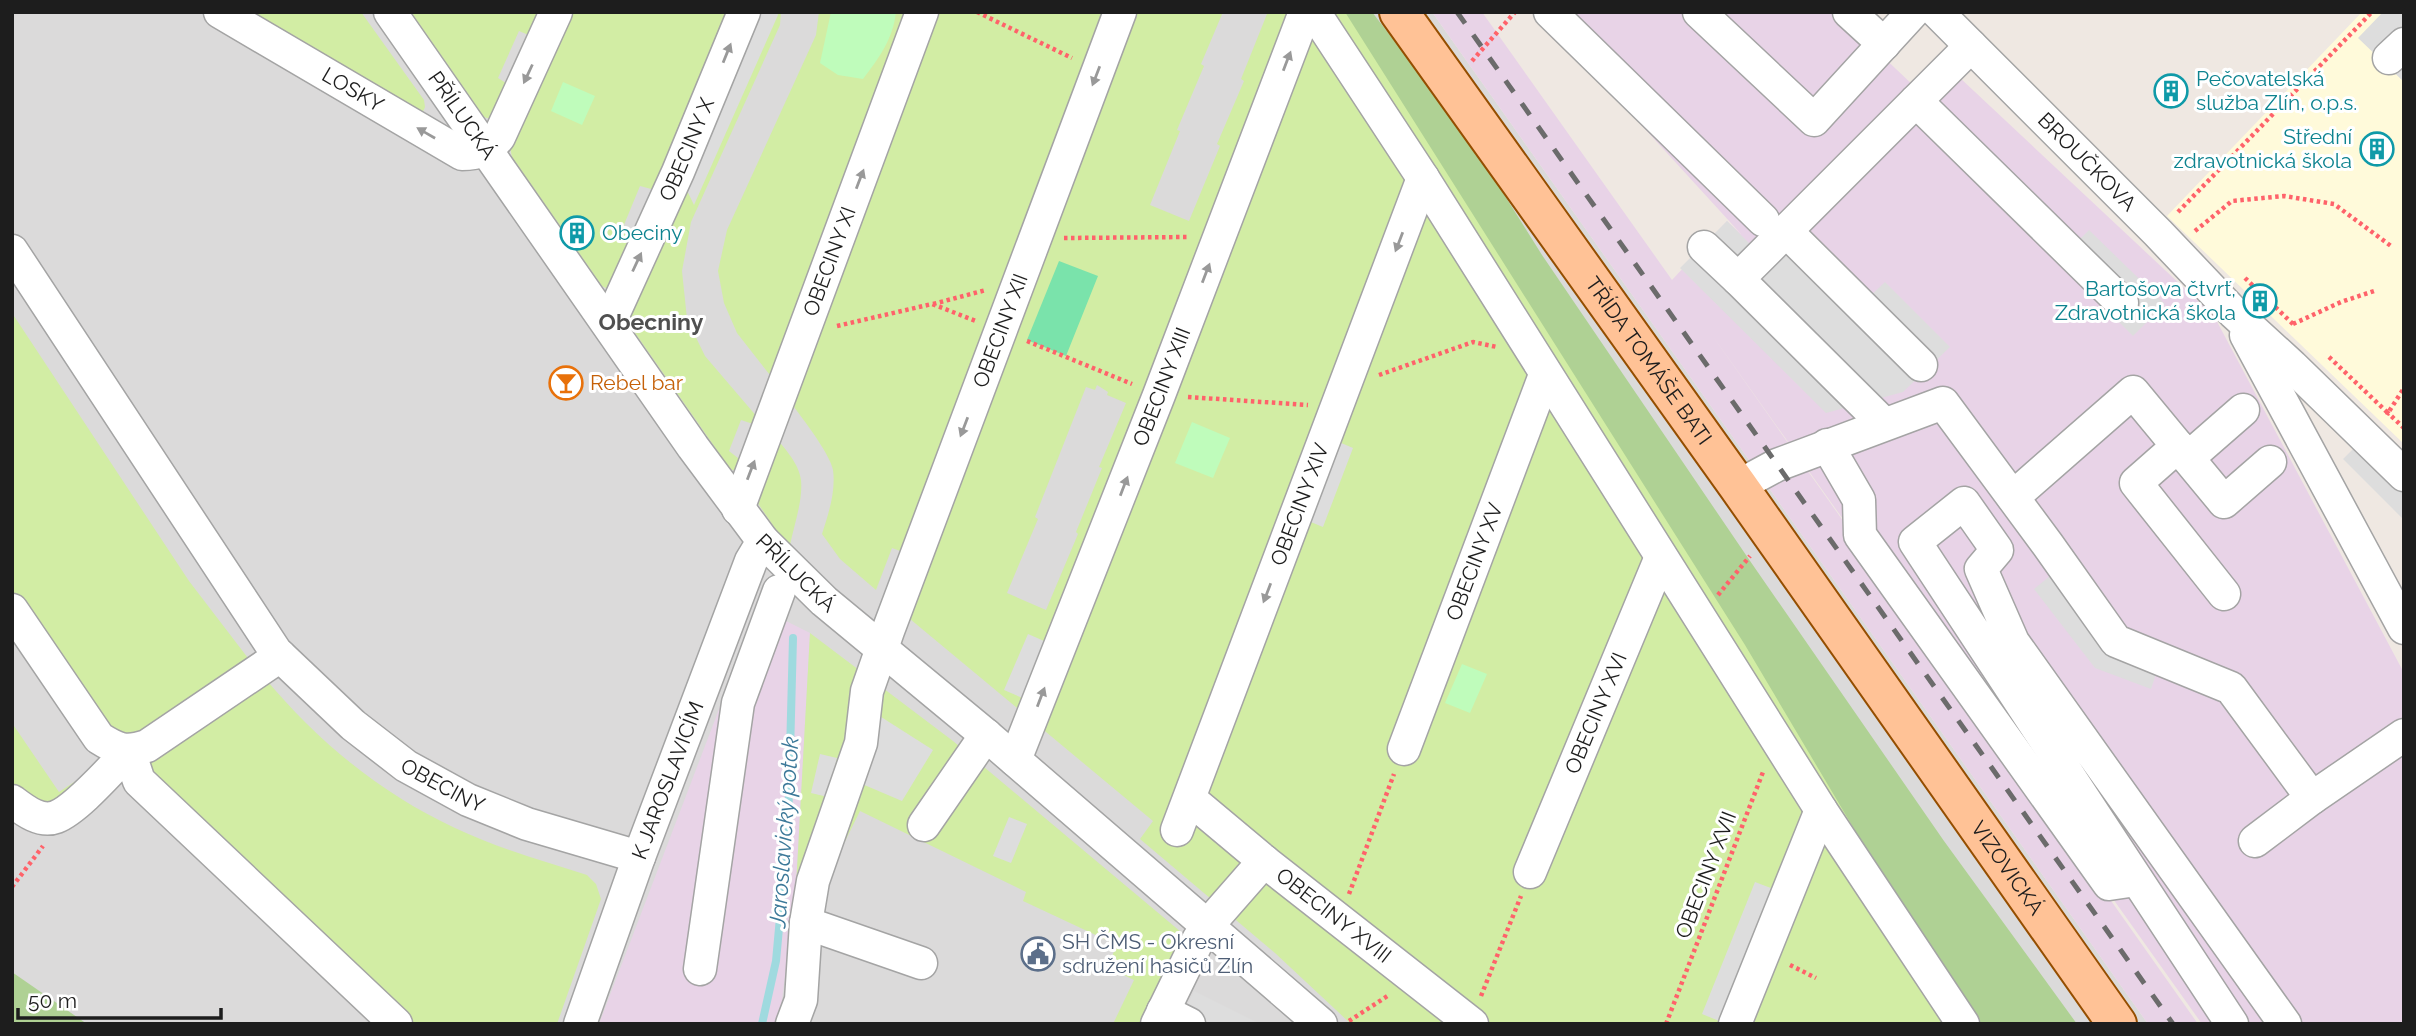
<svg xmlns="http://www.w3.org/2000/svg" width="2416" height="1036" viewBox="0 0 2416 1036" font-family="Raleway,sans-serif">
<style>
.residential{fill:#dbdada}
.industrial{fill:#e8d3e7}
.education{fill:#fffada}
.grass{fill:#d2eda4;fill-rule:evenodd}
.forest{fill:#afd194}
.park{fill:#bffcbb}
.pitch{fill:#7ae3ab}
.parking{fill:#ddd}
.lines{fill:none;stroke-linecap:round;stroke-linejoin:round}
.stream{stroke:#9fdadf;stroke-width:8}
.minor-casing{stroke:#a4a4a4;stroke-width:35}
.major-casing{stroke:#954e00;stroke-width:42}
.path{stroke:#ff626a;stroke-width:4.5;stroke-dasharray:3.5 3.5;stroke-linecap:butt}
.minor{stroke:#fff;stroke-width:32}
.major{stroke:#ffc296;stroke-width:38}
.rail{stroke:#6b6b6b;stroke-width:5;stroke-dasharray:14 14;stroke-linecap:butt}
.oneway{fill:#999}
.labels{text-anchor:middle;stroke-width:6;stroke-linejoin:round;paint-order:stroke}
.culture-label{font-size:21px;fill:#0d838f;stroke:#fff;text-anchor:start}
.street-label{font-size:21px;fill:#1d1d1d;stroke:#fff}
.food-label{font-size:21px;fill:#c56008;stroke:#fff;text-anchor:start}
.service-label{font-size:21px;fill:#4e5e75;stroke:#fff;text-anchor:start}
.neighbourhood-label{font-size:23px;font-weight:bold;fill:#505050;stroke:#fff}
.water-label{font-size:23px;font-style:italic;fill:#3c7999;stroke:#fff}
</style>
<rect width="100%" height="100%" fill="#efe8e2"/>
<path class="residential" d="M12 12H1432L2148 1024H84L12 972Z"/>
<path class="industrial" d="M1432 12H1482L1672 280 1727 221 1741 234 1538 12H1836L1916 88 1943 62 2214 316 2404 673V1024H2202L1707 328 2198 1024H2148Z
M758 607 810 633 796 887 779 1024H599Z"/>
<path class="education" d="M2362 12H2404V444L2167 216Z"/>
<path class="grass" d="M236 12H361L424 100 425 107 422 114Z
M411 12H550L531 36 519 31 498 78 506 83 496 121 484 117Z
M564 12H736L655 190 640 186 621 232 632 238 612 291 602 286 512 157 509 143Z
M749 12H781L780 25 691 222 682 271 687 319 705 356 758 418 753 424 741 420 729 451 743 462 738 472 730 469 633 330 628 313Z
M819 12H912L777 384 737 333 724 303 718 271 727 230 816 35Z
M926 12H1110L903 552 892 548 876 590 840 559 822 534C828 515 836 492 833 470 830 453 798 412 786 397Z
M1128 12H1223L1201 64 1204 66 1177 130 1180 131 1150 205 1189 221 1220 146 1217 144 1244 81 1241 79 1267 14 1264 12H1346L2046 1024H1351L1275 953 1140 839 1153 821 904 614ZM1097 385 1108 392 1107 395 1126 403 1099 467 1102 468 1076 532 1078 534 1046 610 1007 593 1038 519 1035 517 1086 387 1095 390Z
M12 313 189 581 251 662 248 669 121 743 12 598Z
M772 434C783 446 799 463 801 480 803 501 794 525 790 545L776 530 757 502Z
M810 633 953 741 1181 932 1178 944 1139 1024H1113L1134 980 1107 967 1117 945 1023 901 1026 892 860 811 819 894 796 887Z
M264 677C317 741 380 793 455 828 497 848 543 861 587 875L596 884 601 899 557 1024H410L158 789 150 767 151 761Z
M12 723 59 792 97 767 50 806 21 796 12 784Z"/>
<path class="forest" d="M1345 12H1372L1465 132 1542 255 1748 558 1944 841 2077 1024H1981L1863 844 1745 645Z
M12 972 87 1024H12Z"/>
<path class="park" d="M831 12H896C893 39 879 58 863 79L838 75 820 63Z
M563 82 595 96 582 125 551 111Z
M1192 422 1230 438 1213 478 1175 463Z
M1462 664 1487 674 1470 713 1445 703Z"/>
<path class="pitch" d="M1059 261 1098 276 1066 356 1027 340Z"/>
<path class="parking" d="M744 12H777L778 15 694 205 678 172Z
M2383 12H2404V82L2358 38Z
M1786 220 1867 299 1885 282 1950 347 1903 392 1826 413 1680 268 1727 221 1757 251Z
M2089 230 2165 304 2133 336 2115 318 2129 303 2074 245Z
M1332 439 1353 448 1323 527 1301 518Z
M2356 446 2404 493V520L2343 459Z
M2050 576 2107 651 2157 671 2151 689 2095 668 2034 589Z
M1028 634 1051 644 1027 700 1004 690Z
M878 715 933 750 902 801 855 781Z
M820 754 837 758 828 797 811 793Z
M1009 817 1027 824 1011 863 993 856Z
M1755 882 1776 890 1724 1023 1702 1014Z
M1194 991 1260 1024H1179Z"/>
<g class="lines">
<path class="stream" d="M762 1024 776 961 788 830 793 638"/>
<defs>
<g id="minor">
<path id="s1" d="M220 12 462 154C479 154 489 150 499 137L556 12"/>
<path id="s2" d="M390 12 693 447 763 541 824 601 986 735 1321 1024"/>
<path d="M1314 12 1423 178 1821 810 1963 1024"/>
<path d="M1550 12 1763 220"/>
<path d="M1699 12 1814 120 1913 12"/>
<path d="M1849 12 1884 44"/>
<path id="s3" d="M1937 12 2158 233 2234 313 2292 366 2404 475"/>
<path d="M2389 58 2404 44"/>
<path d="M1916 101 2122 303"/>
<path d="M1786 231 1921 365"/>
<path d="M1704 247 1738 279"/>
<path id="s4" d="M12 251 276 652 353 725 406 766 468 800 527 824 639 857"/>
<path id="s5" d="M609 324 678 172 744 12"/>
<path d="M2246 335 2404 628"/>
<path d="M1884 424 1738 279 1971 46"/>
<path d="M1827 445 1859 500 1860 535 2109 884 2136 880"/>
<path d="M2178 446 2136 483 2224 594"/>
<path d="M2188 458 2243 410"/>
<path d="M1738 486 1777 465 1943 403 2048 545 2116 641 2231 688 2312 798 2404 735"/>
<path d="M2013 497 2133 392 2224 502 2270 462"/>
<path id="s6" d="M738 509 922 12"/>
<path d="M12 610 99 738C118 750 125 753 147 746L280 656"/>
<path id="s7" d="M1404 749 1545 375"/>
<path id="s8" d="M1015 760 1159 395 1305 12"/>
<path d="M1190 799 1264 861"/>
<path d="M12 801C24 810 40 823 56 817 77 809 112 768 129 751L139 781 396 1024"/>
<path d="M924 825 986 735"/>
<path id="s9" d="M1177 830 1423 178"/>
<path d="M2255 841 2312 798"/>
<path id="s10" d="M1530 872 1661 557"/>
<path id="s11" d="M921 963 806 923 813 881 861 743 867 691 888 631 1120 12"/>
<path d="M700 969 738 703 779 591"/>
<path d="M1163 1011 1189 1024"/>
<path id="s12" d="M580 1024 639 857 751 561 763 541"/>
<path d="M792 1024 801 1000 806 923"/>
<path id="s13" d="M1157 1024 1198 940 1208 925 1264 861 1472 1024"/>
<path d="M1735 1024 1821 810"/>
<path d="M2232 1024 1915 542 1964 503 1997 550 1981 569 2013 642 2285 1024"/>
</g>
<g id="major">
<path id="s14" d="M1399 12 1738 486 2117 1024"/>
</g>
</defs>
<use href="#minor" class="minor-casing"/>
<use href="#major" class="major-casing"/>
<path class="path" d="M977 12 1072 58
M1472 61 1515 12
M2178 212 2372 12
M2195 231 2232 201 2284 196 2334 204 2391 246
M1064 238 1188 237
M2245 278 2294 325
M933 304 986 290
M2293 324 2341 302 2374 291
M837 326 932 304 976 321
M1027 341 1132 384
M2329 357 2388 413 2404 388
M1379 375 1473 342 1497 347
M1188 397 1308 405
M2387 415 2388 413 2404 428
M1718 595 1750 556
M12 887 43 846
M1349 894 1394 774
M1790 965 1816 978
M1481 996 1521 896
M1349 1021 1389 995
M1666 1024 1763 772"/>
<use href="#minor" class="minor"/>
<use href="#major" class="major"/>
<path class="rail" d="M1457 12 2173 1024"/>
</g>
<defs><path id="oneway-solid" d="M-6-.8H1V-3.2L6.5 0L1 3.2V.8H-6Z" transform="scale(1.75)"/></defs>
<g class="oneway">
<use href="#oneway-solid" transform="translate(727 53) rotate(-68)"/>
<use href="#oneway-solid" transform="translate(1287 61) rotate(-69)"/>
<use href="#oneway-solid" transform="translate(528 74) rotate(115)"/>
<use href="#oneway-solid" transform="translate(1096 76) rotate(111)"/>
<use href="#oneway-solid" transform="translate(426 133) rotate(-150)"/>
<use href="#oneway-solid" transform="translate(860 179) rotate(-69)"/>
<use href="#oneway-solid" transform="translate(1399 242) rotate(111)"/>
<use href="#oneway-solid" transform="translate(637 262) rotate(-65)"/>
<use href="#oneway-solid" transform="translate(1206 273) rotate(-69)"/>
<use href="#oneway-solid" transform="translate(964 427) rotate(111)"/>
<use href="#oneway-solid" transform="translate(751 470) rotate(-69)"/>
<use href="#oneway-solid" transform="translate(1124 486) rotate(-69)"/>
<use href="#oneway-solid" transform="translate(1267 593) rotate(111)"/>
<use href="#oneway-solid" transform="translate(1041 697) rotate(-69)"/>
</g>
<defs>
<symbol id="building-ring" viewBox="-11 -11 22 22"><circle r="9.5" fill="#fff" stroke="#0f9aa8" stroke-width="1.5"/><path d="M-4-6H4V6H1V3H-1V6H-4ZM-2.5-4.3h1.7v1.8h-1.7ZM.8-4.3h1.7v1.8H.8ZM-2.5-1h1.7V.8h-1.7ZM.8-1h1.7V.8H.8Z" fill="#0f9aa8"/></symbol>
<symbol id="bar-ring" viewBox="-11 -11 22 22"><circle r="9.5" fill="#fff" stroke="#e8710a" stroke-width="1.5"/><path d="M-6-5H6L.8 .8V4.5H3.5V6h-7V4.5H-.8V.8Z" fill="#e8710a"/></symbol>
<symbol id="civic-ring" viewBox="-11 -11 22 22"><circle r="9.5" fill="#fff" stroke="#5c6f8a" stroke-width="1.5"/><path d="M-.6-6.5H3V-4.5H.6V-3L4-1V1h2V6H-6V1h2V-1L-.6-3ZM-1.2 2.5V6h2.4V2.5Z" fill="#5c6f8a"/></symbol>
</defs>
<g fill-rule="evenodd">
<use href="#building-ring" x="2152" y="72" width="38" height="38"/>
<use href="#building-ring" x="2358" y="130" width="38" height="38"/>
<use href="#building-ring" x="558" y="214" width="38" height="38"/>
<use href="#building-ring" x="2241" y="282" width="38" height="38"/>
<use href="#bar-ring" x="547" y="364" width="38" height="38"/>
<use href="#civic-ring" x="1019" y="935" width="38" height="38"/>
</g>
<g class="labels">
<g class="culture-label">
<text x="2196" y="86">Pečovatelská<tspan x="2196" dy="24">služba Zlín, o.p.s.</tspan></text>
<text x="2352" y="144" text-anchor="end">Střední<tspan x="2352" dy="24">zdravotnická škola</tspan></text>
<text x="602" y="240">Obeciny</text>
<text x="2236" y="296" text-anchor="end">Bartošova čtvrť,<tspan x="2236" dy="24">Zdravotnická škola</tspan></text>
</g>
<g class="street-label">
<text dy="7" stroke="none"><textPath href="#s1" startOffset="154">LOSKY</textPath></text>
<text dy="7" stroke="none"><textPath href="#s2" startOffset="126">PŘÍLUCKÁ</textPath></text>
<text dy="7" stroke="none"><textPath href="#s5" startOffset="191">OBECINY X</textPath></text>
<text dy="7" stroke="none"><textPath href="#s3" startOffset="212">BROUČKOVA</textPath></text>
<text dy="7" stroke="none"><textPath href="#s6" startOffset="264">OBECINY XI</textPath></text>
<text dy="7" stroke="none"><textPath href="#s11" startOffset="747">OBECINY XII</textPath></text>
<text dy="7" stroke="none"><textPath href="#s14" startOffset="429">TŘÍDA TOMÁŠE BATI</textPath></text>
<text dy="7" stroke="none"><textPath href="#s8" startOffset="401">OBECINY XIII</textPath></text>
<text dy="7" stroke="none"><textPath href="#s9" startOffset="348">OBECINY XIV</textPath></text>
<text dy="7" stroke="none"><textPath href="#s7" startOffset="200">OBECINY XV</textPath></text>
<text dy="7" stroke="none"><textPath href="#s2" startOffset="693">PŘÍLUCKÁ</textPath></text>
<text dy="7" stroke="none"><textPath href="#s10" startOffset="172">OBECINY XVI</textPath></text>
<text dy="7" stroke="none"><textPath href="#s12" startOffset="259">K JAROSLAVICÍM</textPath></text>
<text dy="7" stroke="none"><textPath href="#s4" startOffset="695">OBECINY</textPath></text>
<text dy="7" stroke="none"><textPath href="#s14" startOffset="1050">VIZOVICKÁ</textPath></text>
<text transform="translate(1706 875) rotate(-69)" y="7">OBECINY XVII</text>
<text dy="7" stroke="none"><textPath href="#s13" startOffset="285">OBECINY XVIII</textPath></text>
</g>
<g class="food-label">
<text x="590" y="390">Rebel bar</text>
</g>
<g class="service-label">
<text x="1062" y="949">SH ČMS - Okresní<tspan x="1062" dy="24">sdružení hasičů Zlín</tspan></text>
</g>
<g class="neighbourhood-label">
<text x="651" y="330">Obecniny</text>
</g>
<g class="water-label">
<text transform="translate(784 832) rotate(-86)" y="8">Jaroslavický potok</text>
</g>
</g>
<rect width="2416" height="1036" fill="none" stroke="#1d1d1d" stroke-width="28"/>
<path d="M18 1008v10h203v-10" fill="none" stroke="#1d1d1d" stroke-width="3.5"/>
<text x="28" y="1008" font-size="21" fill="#1d1d1d" stroke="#ffffff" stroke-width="5" paint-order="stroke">50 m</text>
</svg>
